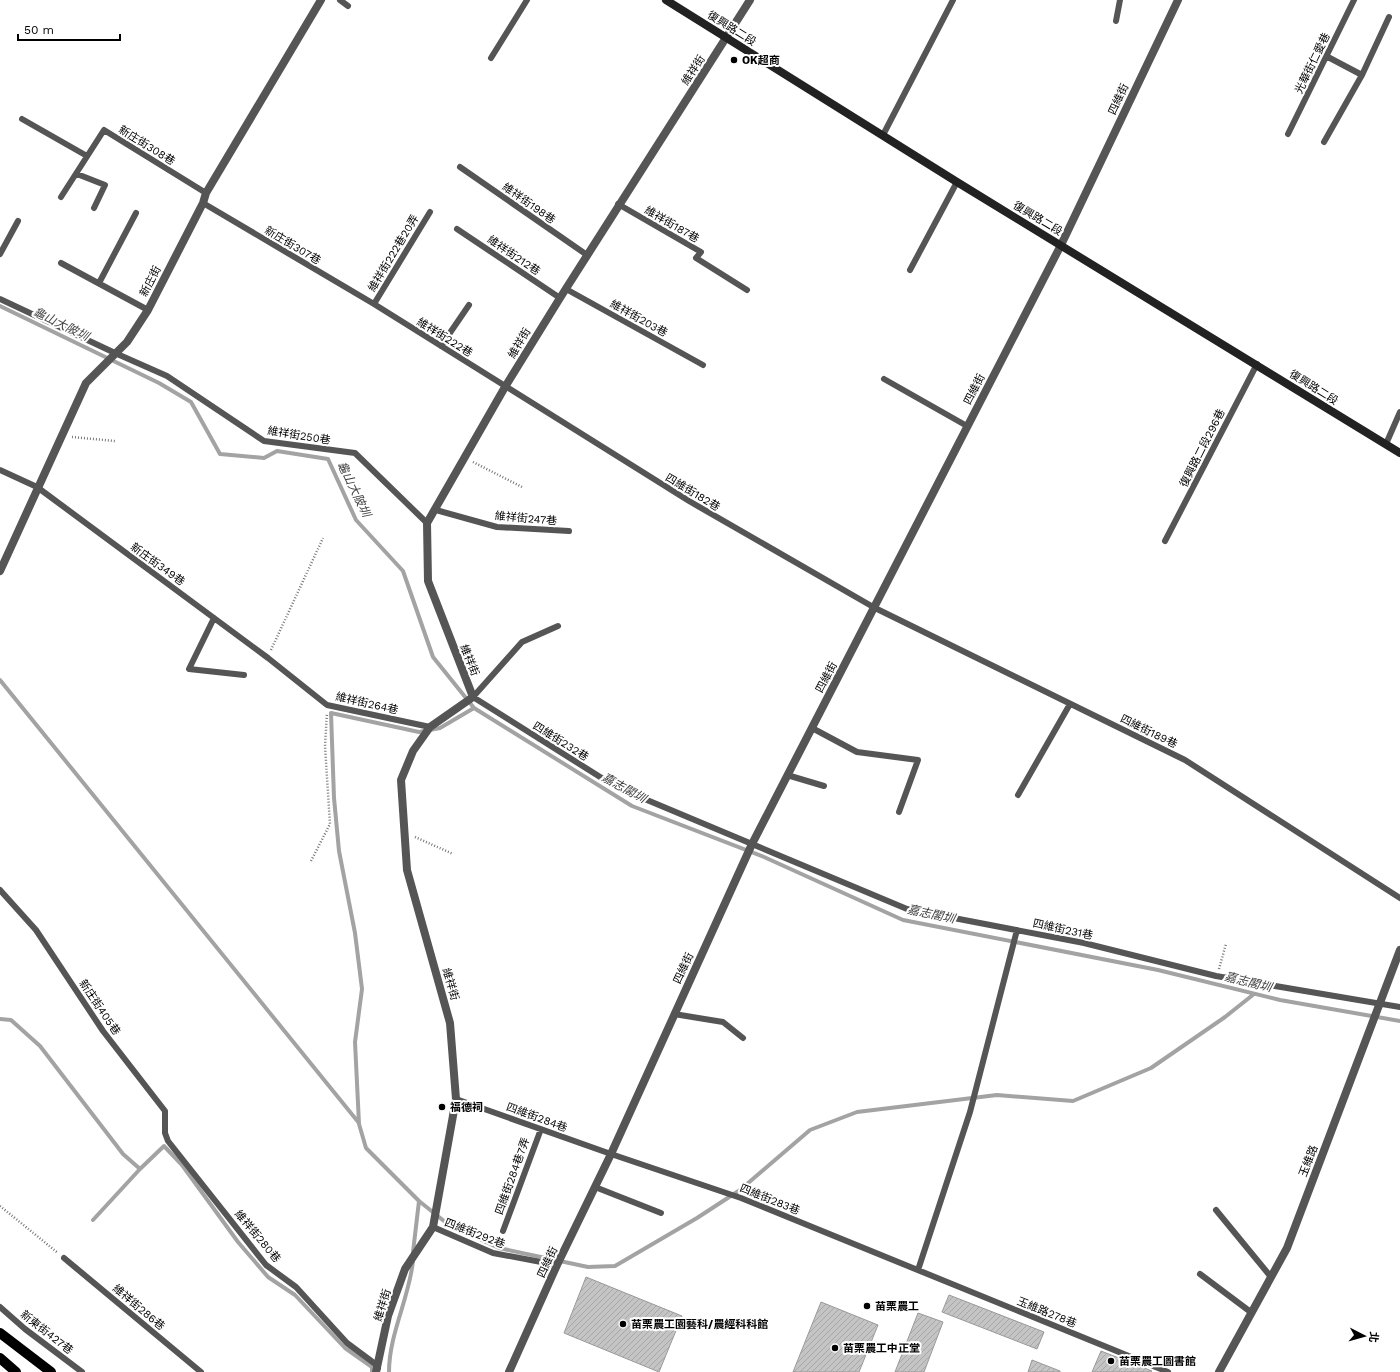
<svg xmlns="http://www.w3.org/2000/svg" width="1400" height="1372" viewBox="0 0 1400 1372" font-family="'Work Sans','Noto Sans TC',sans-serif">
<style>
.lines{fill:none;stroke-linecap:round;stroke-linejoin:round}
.stream{stroke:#a3a3a3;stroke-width:4}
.building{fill:url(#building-hatch);stroke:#999}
.path{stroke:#777;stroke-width:2.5;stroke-dasharray:1 2;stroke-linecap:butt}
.lane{stroke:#555;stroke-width:6}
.street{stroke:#555;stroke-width:8}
.secondary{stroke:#222;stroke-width:8}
.primary{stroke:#000;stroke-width:10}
.poi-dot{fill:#000;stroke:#fff;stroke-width:1.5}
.labels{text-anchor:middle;stroke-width:4;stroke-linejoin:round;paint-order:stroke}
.street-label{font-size:11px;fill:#000;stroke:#fff}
.poi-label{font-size:11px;font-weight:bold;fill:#000;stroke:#fff;text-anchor:start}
.water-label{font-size:12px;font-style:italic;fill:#444;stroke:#fff}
</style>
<defs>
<pattern id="building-hatch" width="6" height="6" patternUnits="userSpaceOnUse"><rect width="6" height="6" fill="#c4c4c4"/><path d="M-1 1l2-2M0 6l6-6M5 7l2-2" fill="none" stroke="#a7a7a7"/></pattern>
</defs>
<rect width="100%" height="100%" fill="#fff"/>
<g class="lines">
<path class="stream" d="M0 306 159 383 191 402 220 454 264 458 277 451 328 459 356 520 403 571 433 657 474 708 632 806 764 857 903 920 1158 970 1280 1000 1400 1021
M0 680 359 1123
M474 708 440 728 419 732 331 713 334 798 339 851 355 933 362 989 355 1042 359 1124 366 1148 419 1201 449 1225 499 1248 588 1267 615 1266 697 1218 740 1190 810 1130 857 1112 997 1095 1073 1101 1151 1068 1225 1017 1254 994
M0 1019 11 1020 40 1046 123 1154 140 1169 164 1146 182 1165 238 1242 268 1277 295 1295 345 1348 372 1367V1372
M93 1220 140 1169
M413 1252 419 1201
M389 1372C389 1334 409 1299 413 1261"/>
</g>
<path class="building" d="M586 1277 682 1316 659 1372 564 1333Z
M949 1295 1044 1332 1037 1349 942 1312Z
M821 1302 878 1325 859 1372H793Z
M918 1313 943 1322 924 1372H895Z
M1101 1351 1152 1371 1151 1372H1092Z
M1032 1360 1060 1371V1372H1028Z"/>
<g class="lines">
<path class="path" d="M72 437 115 441
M473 462 522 487
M271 650 323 538
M415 837 453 854
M311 861 330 824 325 746 327 713
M1219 969 1226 944
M0 1206 58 1253"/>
<path class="lane" d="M340 0 348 6
M1116 21 1120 0
M1326 56 1362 75
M491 58 527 0
M22 119 87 156
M1288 134 1354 0
M883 135 953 0
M1324 142 1362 75 1389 17
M460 167 587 255
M77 174 105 185 94 208
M61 197 104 130 206 193
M203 203 374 304 689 501 875 608 1185 760 1400 898
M618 204 701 252 696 258 747 290
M457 229 560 298
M0 254 18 221
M61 263 148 310
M910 270 957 182
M99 283 136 213
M566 289 703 365
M0 299 115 353 167 376 264 441 355 453 427 523
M374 304 430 212
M441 346 469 305
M884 379 967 426
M1386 444 1400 412
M0 470 37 487 268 658 327 705 430 727
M436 510 497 527 569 531
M1165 541 1257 364
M214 618 189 669 244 675
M558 626 522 642 473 697 616 787 907 909 1084 943 1216 976 1400 1007
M812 728 857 752 918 760 899 812
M787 775 824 786
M1018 795 1070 704
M0 890 36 930 103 1031 165 1111V1133L168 1141 266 1265 296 1287 347 1343 378 1366V1368
M674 1014 723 1022 743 1038
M456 1099 611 1154 741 1198 1168 1372
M595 1187 661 1213
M1216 1210 1271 1277
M433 1227 493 1253 557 1265
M503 1231 541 1129
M64 1258 201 1372
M918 1270 970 1112 1017 930
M1200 1274 1252 1313
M0 1307 25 1329 82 1372"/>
<path class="street" d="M0 571 86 383 127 342 148 310 203 203 206 193 321 0
M376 1372 388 1316 405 1269 433 1227 456 1099 450 1023 407 870 401 780 413 751 430 727 473 697 428 581 427 523 505 387 560 298 750 0
M509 1372 557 1265 611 1154 752 844 1061 245 1178 0
M1219 1372 1287 1248 1400 950"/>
<path class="secondary" d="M666 0 957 182 1400 453"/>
<path class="primary" d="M0 1333 51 1372
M0 1358 16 1372"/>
</g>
<g class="poi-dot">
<circle cx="734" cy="60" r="4"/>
<circle cx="442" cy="1107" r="4"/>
<circle cx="867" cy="1306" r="4"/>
<circle cx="623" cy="1324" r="4"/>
<circle cx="835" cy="1348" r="4"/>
<circle cx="1111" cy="1361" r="4"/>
</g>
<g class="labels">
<g class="street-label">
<text transform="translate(732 28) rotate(32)" y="4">復興路二段</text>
<text transform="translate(1312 63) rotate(-64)" y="4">光華街仁愛巷</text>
<text transform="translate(693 70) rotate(-57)" y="4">維祥街</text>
<text transform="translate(1118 99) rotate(-65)" y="4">四維街</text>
<text transform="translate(147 145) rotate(32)" y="4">新庄街308巷</text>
<text transform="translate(529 203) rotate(35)" y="4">維祥街198巷</text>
<text transform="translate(1038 218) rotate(31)" y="4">復興路二段</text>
<text transform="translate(672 224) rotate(30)" y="4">維祥街187巷</text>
<text transform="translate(293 245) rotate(31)" y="4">新庄街307巷</text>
<text transform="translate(393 253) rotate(-59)" y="4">維祥街222巷20弄</text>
<text transform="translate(514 255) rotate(34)" y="4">維祥街212巷</text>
<text transform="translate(150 281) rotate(-63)" y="4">新庄街</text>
<text transform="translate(639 318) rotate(29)" y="4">維祥街203巷</text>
<text transform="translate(445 337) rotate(32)" y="4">維祥街222巷</text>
<text transform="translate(519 343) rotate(-59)" y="4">維祥街</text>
<text transform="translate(1314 387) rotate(32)" y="4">復興路二段</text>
<text transform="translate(974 389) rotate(-63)" y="4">四維街</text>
<text transform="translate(299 435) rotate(9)" y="4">維祥街250巷</text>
<text transform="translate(1202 448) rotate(-63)" y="4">復興路二段296巷</text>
<text transform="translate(693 492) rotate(31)" y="4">四維街182巷</text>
<text transform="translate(526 518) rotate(5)" y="4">維祥街247巷</text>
<text transform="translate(158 564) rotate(36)" y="4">新庄街349巷</text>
<text transform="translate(470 660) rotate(68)" y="4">維祥街</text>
<text transform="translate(826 677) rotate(-62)" y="4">四維街</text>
<text transform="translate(367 703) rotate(13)" y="4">維祥街264巷</text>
<text transform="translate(1149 731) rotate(26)" y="4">四維街189巷</text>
<text transform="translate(561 741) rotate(32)" y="4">四維街232巷</text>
<text transform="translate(1063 929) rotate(12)" y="4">四維街231巷</text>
<text transform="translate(683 968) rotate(-65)" y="4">四維街</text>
<text transform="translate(451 984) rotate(74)" y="4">維祥街</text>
<text transform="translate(100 1007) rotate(56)" y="4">新庄街405巷</text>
<text transform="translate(537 1117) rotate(20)" y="4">四維街284巷</text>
<text transform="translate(1308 1161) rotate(-69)" y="4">玉維路</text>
<text transform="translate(512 1176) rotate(-70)" y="4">四維街284巷7弄</text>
<text transform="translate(770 1199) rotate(22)" y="4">四維街283巷</text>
<text transform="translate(475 1233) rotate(21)" y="4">四維街292巷</text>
<text transform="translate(258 1236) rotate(50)" y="4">維祥街280巷</text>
<text transform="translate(547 1262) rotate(-65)" y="4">四維街</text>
<text transform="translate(382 1305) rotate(-73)" y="4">維祥街</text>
<text transform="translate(139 1307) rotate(40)" y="4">維祥街286巷</text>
<text transform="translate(1047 1312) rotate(22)" y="4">玉維路278巷</text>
<text transform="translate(47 1332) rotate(38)" y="4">新東街427巷</text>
</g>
<g class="poi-label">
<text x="742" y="64">OK超商</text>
<text x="450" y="1111">福德祠</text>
<text x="875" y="1310">苗栗農工</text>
<text x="631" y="1328">苗栗農工園藝科/農經科科館</text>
<text x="843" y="1352">苗栗農工中正堂</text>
<text x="1119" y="1365">苗栗農工圖書館</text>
</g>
<g class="water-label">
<text transform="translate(61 324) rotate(26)" y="4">龜山大陂圳</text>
<text transform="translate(354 489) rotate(64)" y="4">龜山大陂圳</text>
<text transform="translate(624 788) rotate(29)" y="4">嘉志閣圳</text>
<text transform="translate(931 914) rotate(12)" y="4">嘉志閣圳</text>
<text transform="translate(1248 982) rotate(14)" y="4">嘉志閣圳</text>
</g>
</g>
<g transform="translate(1364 1336) rotate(96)" stroke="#ffffff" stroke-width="3" paint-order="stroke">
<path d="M0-3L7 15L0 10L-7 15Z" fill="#000000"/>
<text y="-6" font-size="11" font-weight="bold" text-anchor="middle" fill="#000000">北</text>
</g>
<path d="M18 34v6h102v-6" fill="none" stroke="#000000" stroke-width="2"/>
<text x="24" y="34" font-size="12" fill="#000000" stroke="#ffffff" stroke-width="3" paint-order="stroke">50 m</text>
</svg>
